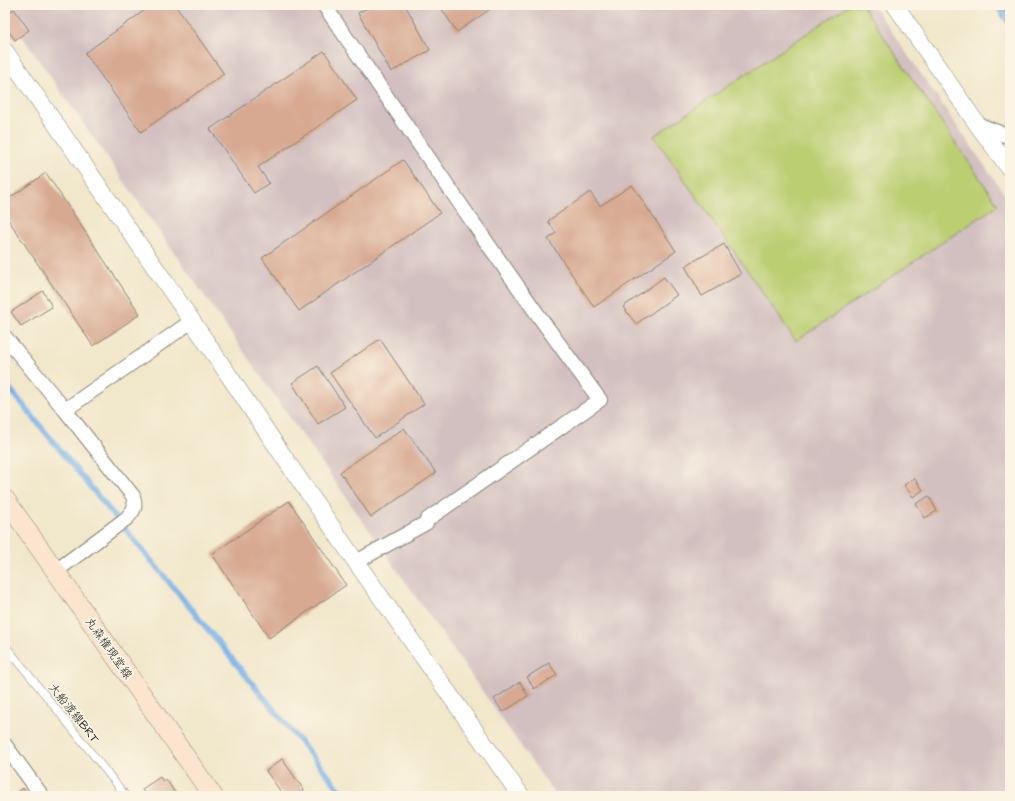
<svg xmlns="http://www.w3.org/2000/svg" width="1015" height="801" viewBox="0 0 1015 801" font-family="'Architects Daughter','Klee One',sans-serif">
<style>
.industrial{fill:#d2bfc0}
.pitch{fill:#bbce72;stroke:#6c7547}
.water{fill:url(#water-ripples);stroke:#4a6682}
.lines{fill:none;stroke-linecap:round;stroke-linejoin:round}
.stream{stroke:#78b0e7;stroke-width:5.5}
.building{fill:#d7a991}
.service-casing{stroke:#868274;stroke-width:8}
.minor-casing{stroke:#868274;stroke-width:16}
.tertiary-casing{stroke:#868274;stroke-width:18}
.secondary-casing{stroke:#868274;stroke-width:20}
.service{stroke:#fff;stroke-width:7}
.minor{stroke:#fff;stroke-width:14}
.tertiary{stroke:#fff;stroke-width:17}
.secondary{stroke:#fbe5cf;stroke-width:19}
.labels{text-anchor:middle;stroke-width:3.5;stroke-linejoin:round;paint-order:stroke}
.street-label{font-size:12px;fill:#1c1c1c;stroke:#fcf5e5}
</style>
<defs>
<pattern id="water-ripples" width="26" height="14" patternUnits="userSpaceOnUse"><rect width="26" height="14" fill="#78b0e7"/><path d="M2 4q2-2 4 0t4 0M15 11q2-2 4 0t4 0" fill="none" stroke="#628eba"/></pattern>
</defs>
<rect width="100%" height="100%" fill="#fcf5e5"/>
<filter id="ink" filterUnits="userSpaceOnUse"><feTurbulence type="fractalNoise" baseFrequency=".025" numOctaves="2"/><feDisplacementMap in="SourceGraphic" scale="8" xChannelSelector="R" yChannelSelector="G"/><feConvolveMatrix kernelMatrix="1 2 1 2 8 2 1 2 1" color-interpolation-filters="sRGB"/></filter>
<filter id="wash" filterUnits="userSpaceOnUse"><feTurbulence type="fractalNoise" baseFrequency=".012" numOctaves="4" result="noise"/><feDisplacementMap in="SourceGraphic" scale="16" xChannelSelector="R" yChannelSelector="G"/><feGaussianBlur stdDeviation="0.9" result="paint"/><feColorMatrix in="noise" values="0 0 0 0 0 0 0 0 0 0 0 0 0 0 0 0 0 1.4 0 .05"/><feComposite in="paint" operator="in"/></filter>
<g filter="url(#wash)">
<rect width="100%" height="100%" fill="#f1e7cb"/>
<path class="industrial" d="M5 5H873L1010 202V794L1007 796H556L5 12Z"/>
<path class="pitch" d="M849 5H862L998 205 796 341 654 136Z"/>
<path class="water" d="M994 5H1010V28Z"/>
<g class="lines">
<path class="stream" d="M5 383 345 796"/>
</g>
<g id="blocks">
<path class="building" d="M152 5H175L224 74 141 132 85 53Z
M373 5H405L430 50 391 72 358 13Z
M439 5H496L457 32Z
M14 9 29 30 15 40 5 26V15Z
M324 51 357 100 258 167 269 183 254 193 210 129Z
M403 160 440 213 299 311 262 258Z
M46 173 140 314 93 346 5 215V201Z
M632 185 676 251 594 307 548 239 556 233 548 221 590 192 600 206Z
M724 244 741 274 702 296 685 266Z
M664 277 677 295 636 324 623 307Z
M43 291 52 307 21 326 11 312Z
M380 339 424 404 375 438 330 373Z
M318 366 345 407 318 424 292 383Z
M404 428 436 473 371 517 340 472Z
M914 478 923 490 913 497 904 485Z
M929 496 937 511 925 518 916 504Z
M289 501 346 585 269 638 212 554Z
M549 663 557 675 534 689 527 677Z
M520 682 528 696 503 712 494 699Z
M282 759 304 790 295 796H284L266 771Z
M160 777 163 781 166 779 177 796H146L142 789Z
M23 788 29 796H14Z"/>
</g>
</g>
<g filter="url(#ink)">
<use href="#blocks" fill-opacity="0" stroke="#868274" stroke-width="1"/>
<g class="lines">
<defs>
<path id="service" d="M5 645 126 796"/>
<path id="minor" d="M324 5C415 138 504 271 600 400L428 519 426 523 356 562
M977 124 1010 137
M5 337 65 410 192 321
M56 571 127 518C135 509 136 507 133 496L65 410
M5 745 42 796"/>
<path id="tertiary" d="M895 5 977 124 1010 169
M5 51 192 321 292 469 356 562 521 796"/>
<path id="secondary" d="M5 499 213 796"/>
</defs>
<use href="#service" class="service-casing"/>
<use href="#minor" class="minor-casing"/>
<use href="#tertiary" class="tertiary-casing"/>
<use href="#secondary" class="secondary-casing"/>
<use href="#service" class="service"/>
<use href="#minor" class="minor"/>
<use href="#tertiary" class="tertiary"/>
<use href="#secondary" class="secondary"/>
</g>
</g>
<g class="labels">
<g class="street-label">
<text transform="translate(109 648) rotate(55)" y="4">丸森権現堂線</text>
<text transform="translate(74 713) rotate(51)" y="4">大船渡線BRT</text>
</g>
</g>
<rect width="1015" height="801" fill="none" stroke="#fcf5e5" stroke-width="20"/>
</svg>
